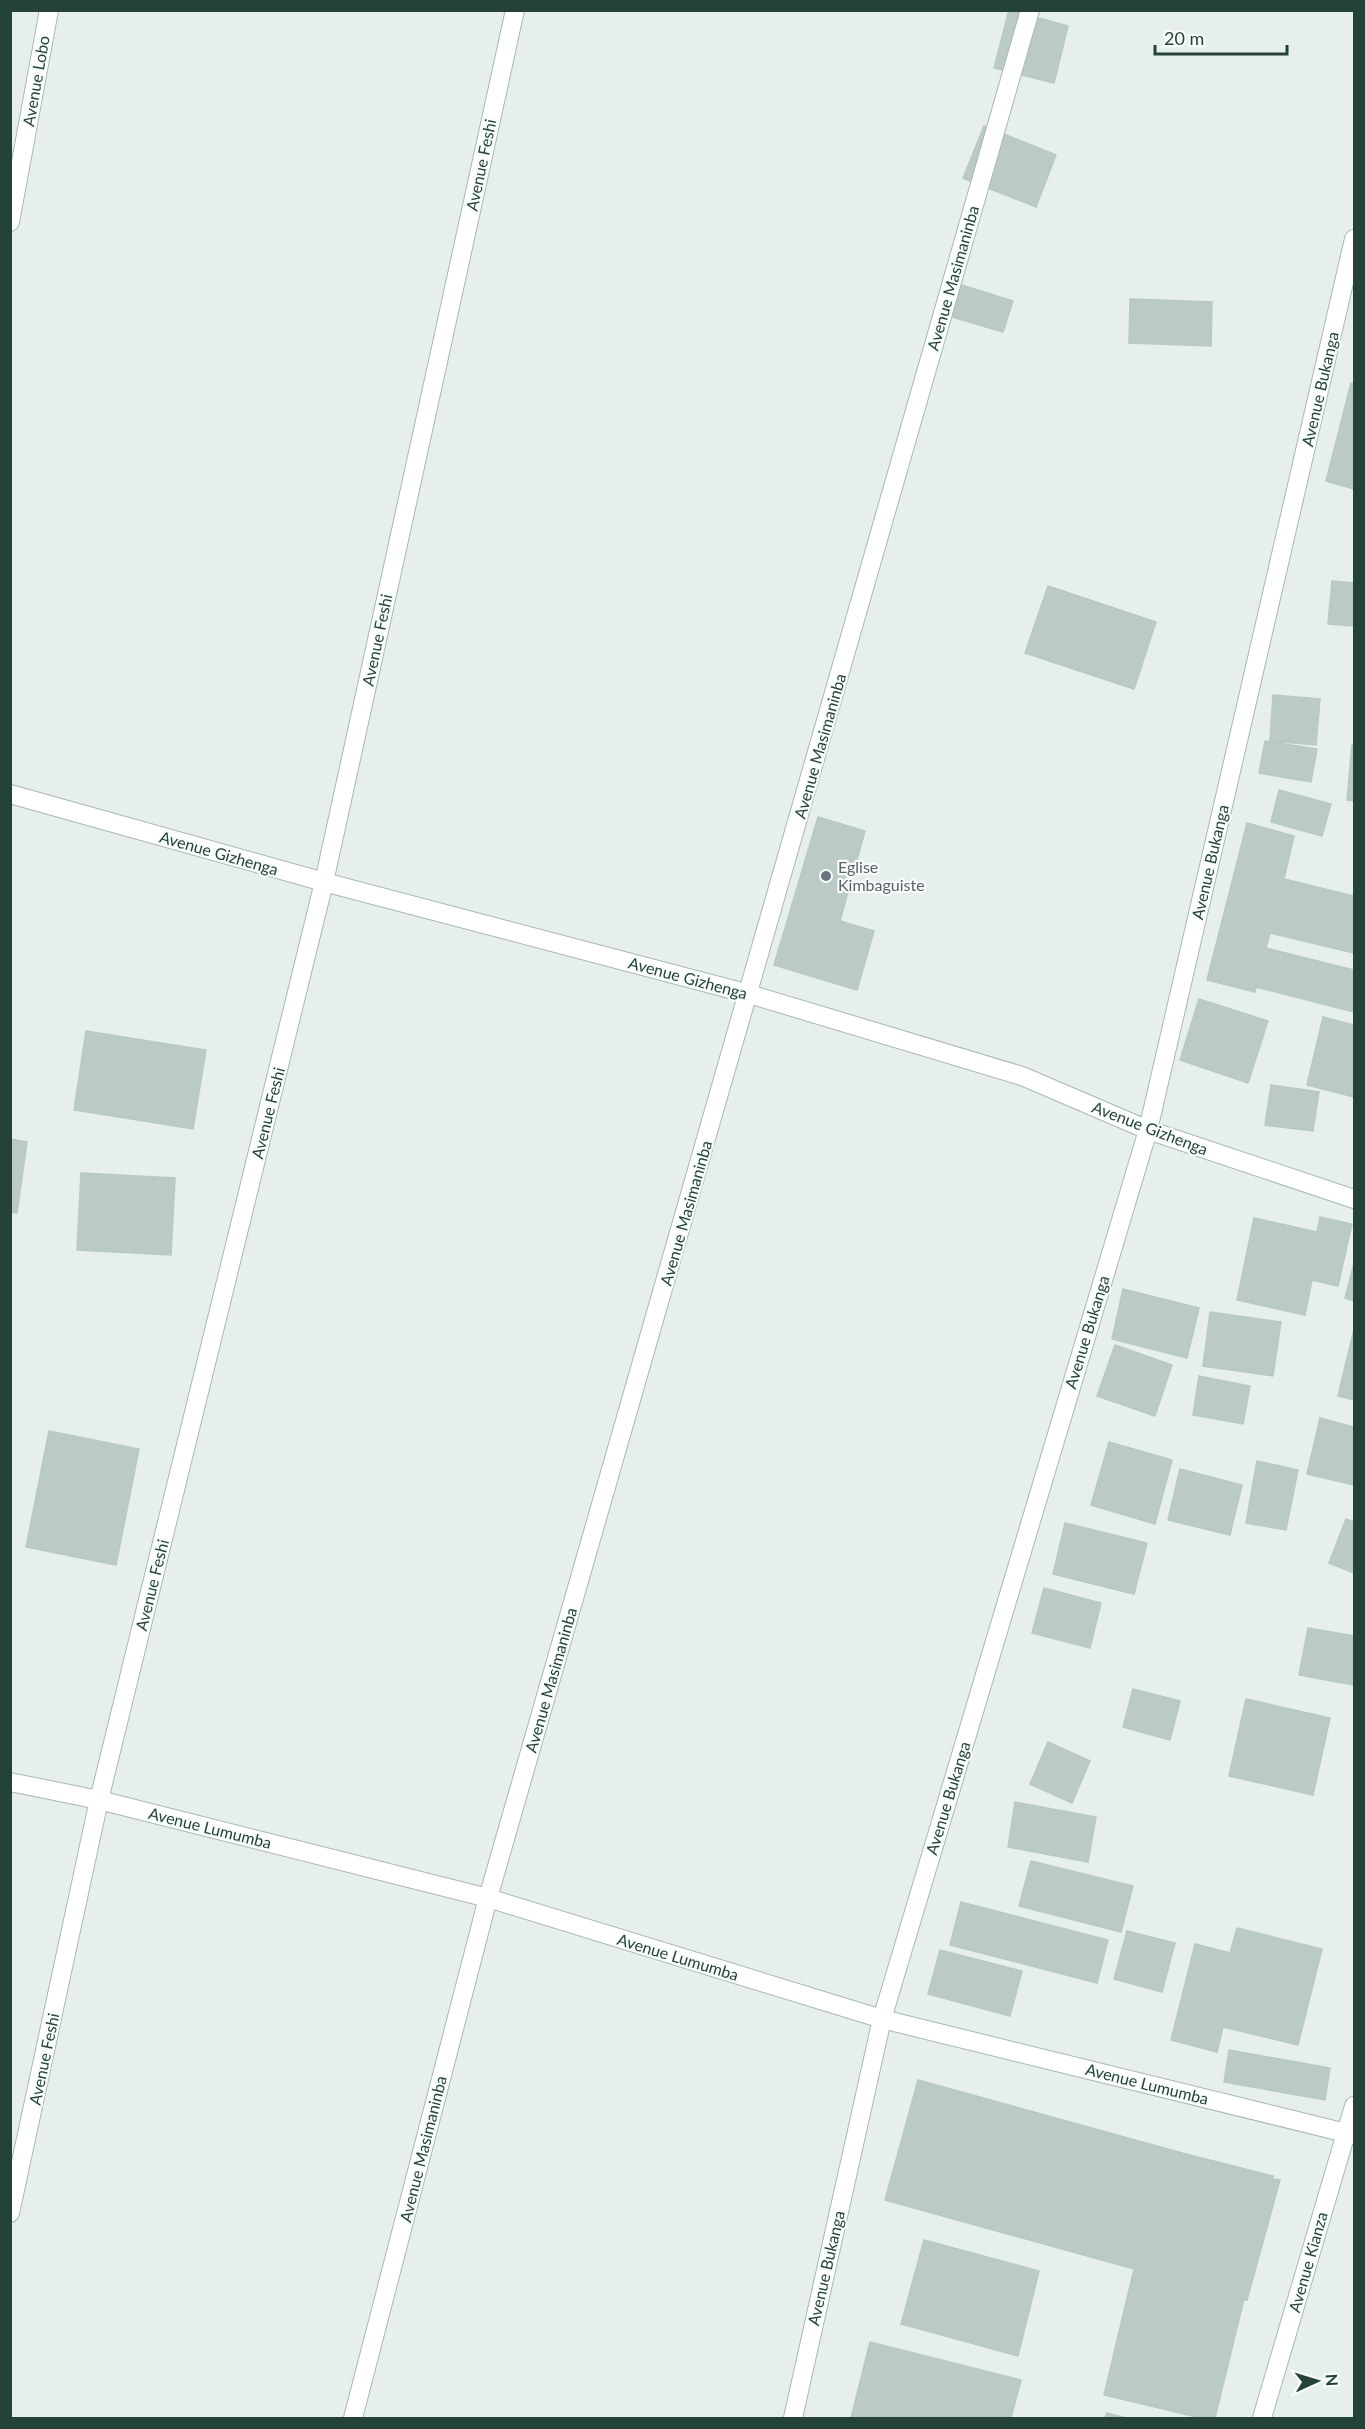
<svg xmlns="http://www.w3.org/2000/svg" width="1365" height="2429" viewBox="0 0 1365 2429" font-family="Lato,sans-serif">
<style>
.building{fill:#bbcac4;stroke:#b8c9c2;stroke-width:1.5}
.lines{fill:none;stroke-linecap:round;stroke-linejoin:round}
.minor-casing{stroke:#a8b8b2;stroke-width:20}
.minor{stroke:#fff;stroke-width:18}
.worship-dot{fill:#6b7280;stroke:#f7fbf9;stroke-width:2}
.labels{text-anchor:middle;stroke-width:4.5;stroke-linejoin:round;paint-order:stroke}
.street-label{font-size:16px;fill:#24423a;stroke:#f7fbf9}
.worship-label{font-size:16px;fill:#5b616d;stroke:#f7fbf9;text-anchor:start}
</style>
<rect width="100%" height="100%" fill="#e6efeb"/>
<path class="building" d="M1009 10 1068 26 1054 83 994 68Z
M984 126 1056 155 1036 207 963 178Z
M952 282 1013 301 1003 332 942 314Z
M1130 299 1212 302 1211 346 1129 343Z
M1351 383 1354 384V489L1326 481Z
M1332 581 1354 583V626L1328 624Z
M1048 586 1156 622 1134 689 1025 653Z
M1273 695 1320 699 1316 745 1270 741Z
M1265 741 1317 749 1311 782 1259 773Z
M1352 745 1354 746V801L1347 800Z
M1279 790 1331 804 1322 836 1271 822Z
M818 817 865 831 840 921 874 931 857 990 774 965Z
M1247 823 1294 836 1284 879 1354 896V953L1270 933 1266 948 1354 970V1012L1256 987 1255 992 1207 980Z
M1199 999 1268 1021 1248 1083 1180 1060Z
M1323 1017 1354 1025V1097L1307 1085Z
M86 1031 206 1050 193 1129 74 1110Z
M1271 1085 1319 1092 1313 1131 1265 1125Z
M10 1139 27 1142 17 1213 10 1212Z
M81 1173 175 1178 171 1255 77 1250Z
M1320 1217 1352 1224 1338 1286 1312 1280 1305 1315 1237 1300 1254 1218 1317 1232Z
M1354 1263V1301L1345 1298Z
M1123 1289 1199 1308 1187 1358 1112 1339Z
M1210 1312 1281 1322 1273 1376 1203 1366Z
M1353 1333H1354V1400L1338 1396Z
M1115 1345 1172 1365 1155 1416 1097 1396Z
M1199 1376 1250 1386 1243 1424 1193 1415Z
M1320 1418 1354 1427V1485L1307 1474Z
M49 1431 139 1449 116 1565 26 1547Z
M1109 1442 1172 1460 1155 1524 1091 1505Z
M1257 1461 1298 1470 1286 1530 1246 1523Z
M1180 1469 1242 1485 1230 1535 1168 1520Z
M1346 1519 1354 1522V1573L1329 1563Z
M1065 1523 1147 1543 1134 1594 1053 1574Z
M1044 1588 1101 1603 1090 1648 1032 1633Z
M1308 1628 1354 1636V1685L1299 1675Z
M1133 1689 1180 1701 1170 1740 1123 1727Z
M1246 1699 1330 1718 1313 1795 1229 1776Z
M1048 1742 1090 1761 1072 1803 1030 1784Z
M1015 1802 1096 1817 1088 1862 1008 1847Z
M1031 1861 1133 1886 1121 1932 1019 1906Z
M961 1902 1108 1940 1097 1983 950 1945Z
M1237 1928 1322 1949 1298 2045 1223 2027 1217 2052 1171 2040 1195 1944 1230 1953Z
M1127 1931 1175 1943 1162 1992 1114 1979Z
M940 1950 1022 1971 1010 2016 928 1994Z
M1229 2050 1330 2068 1325 2100 1224 2082Z
M918 2080 1182 2153 1273 2176 1272 2179 1280 2180 1247 2300 1244 2299 1215 2418H1201L1104 2395 1134 2269 885 2200Z
M924 2240 1039 2271 1018 2356 901 2324Z
M870 2342 1021 2380 1011 2418H851Z
M1107 2413 1126 2418H1105Z"/>
<g class="lines">
<defs>
<path id="minor" d="M10 222 49 10
M10 794 324 882 749 994 1022 1076 1148 1130 1354 1199
M10 1782 99 1800 488 1898 882 2019 1354 2135
M10 2213 99 1800 324 882 515 10
M353 2418 488 1898 1030 10
M793 2418 882 2019 1148 1130 1354 239
M1262 2418 1354 2106"/>
</defs>
<use href="#minor" class="minor-casing"/>
<use href="#minor" class="minor"/>
</g>
<circle class="worship-dot" cx="826" cy="876" r="6"/>
<g class="labels">
<g class="street-label">
<text transform="translate(36 81) rotate(-80)" y="6">Avenue Lobo</text>
<text transform="translate(481 165) rotate(-78)" y="6">Avenue Feshi</text>
<text transform="translate(953 278) rotate(-74)" y="6">Avenue Masimaninba</text>
<text transform="translate(1320 389) rotate(-77)" y="6">Avenue Bukanga</text>
<text transform="translate(377 640) rotate(-78)" y="6">Avenue Feshi</text>
<text transform="translate(820 746) rotate(-74)" y="6">Avenue Masimaninba</text>
<text transform="translate(219 853) rotate(16)" y="6">Avenue Gizhenga</text>
<text transform="translate(1210 862) rotate(-77)" y="6">Avenue Bukanga</text>
<text transform="translate(688 978) rotate(15)" y="6">Avenue Gizhenga</text>
<text transform="translate(268 1113) rotate(-76)" y="6">Avenue Feshi</text>
<text transform="translate(1150 1128) rotate(21)" y="6">Avenue Gizhenga</text>
<text transform="translate(686 1213) rotate(-74)" y="6">Avenue Masimaninba</text>
<text transform="translate(1087 1332) rotate(-73)" y="6">Avenue Bukanga</text>
<text transform="translate(152 1585) rotate(-76)" y="6">Avenue Feshi</text>
<text transform="translate(551 1680) rotate(-74)" y="6">Avenue Masimaninba</text>
<text transform="translate(948 1798) rotate(-73)" y="6">Avenue Bukanga</text>
<text transform="translate(210 1828) rotate(14)" y="6">Avenue Lumumba</text>
<text transform="translate(678 1957) rotate(17)" y="6">Avenue Lumumba</text>
<text transform="translate(44 2059) rotate(-78)" y="6">Avenue Feshi</text>
<text transform="translate(1147 2084) rotate(14)" y="6">Avenue Lumumba</text>
<text transform="translate(423 2149) rotate(-76)" y="6">Avenue Masimaninba</text>
<text transform="translate(1308 2262) rotate(-74)" y="6">Avenue Kianza</text>
<text transform="translate(826 2268) rotate(-77)" y="6">Avenue Bukanga</text>
</g>
<g class="worship-label">
<text x="838" y="873">Eglise<tspan x="838" dy="18">Kimbaguiste</tspan></text>
</g>
</g>
<rect width="1365" height="2429" fill="none" stroke="#24423a" stroke-width="24"/>
<g transform="translate(1317 2381) rotate(86)" stroke="#f7fbf9" stroke-width="4.5" paint-order="stroke">
<path d="M0-4.5L10 22L0 15L-10 22Z" fill="#24423a"/>
<text y="-9" font-size="16" font-weight="bold" text-anchor="middle" fill="#24423a">N</text>
</g>
<path d="M1155 45v9h132v-9" fill="none" stroke="#24423a" stroke-width="3"/>
<text x="1164" y="45" font-size="18" fill="#24423a" stroke="#f7fbf9" stroke-width="4.5" paint-order="stroke">20 m</text>
</svg>
